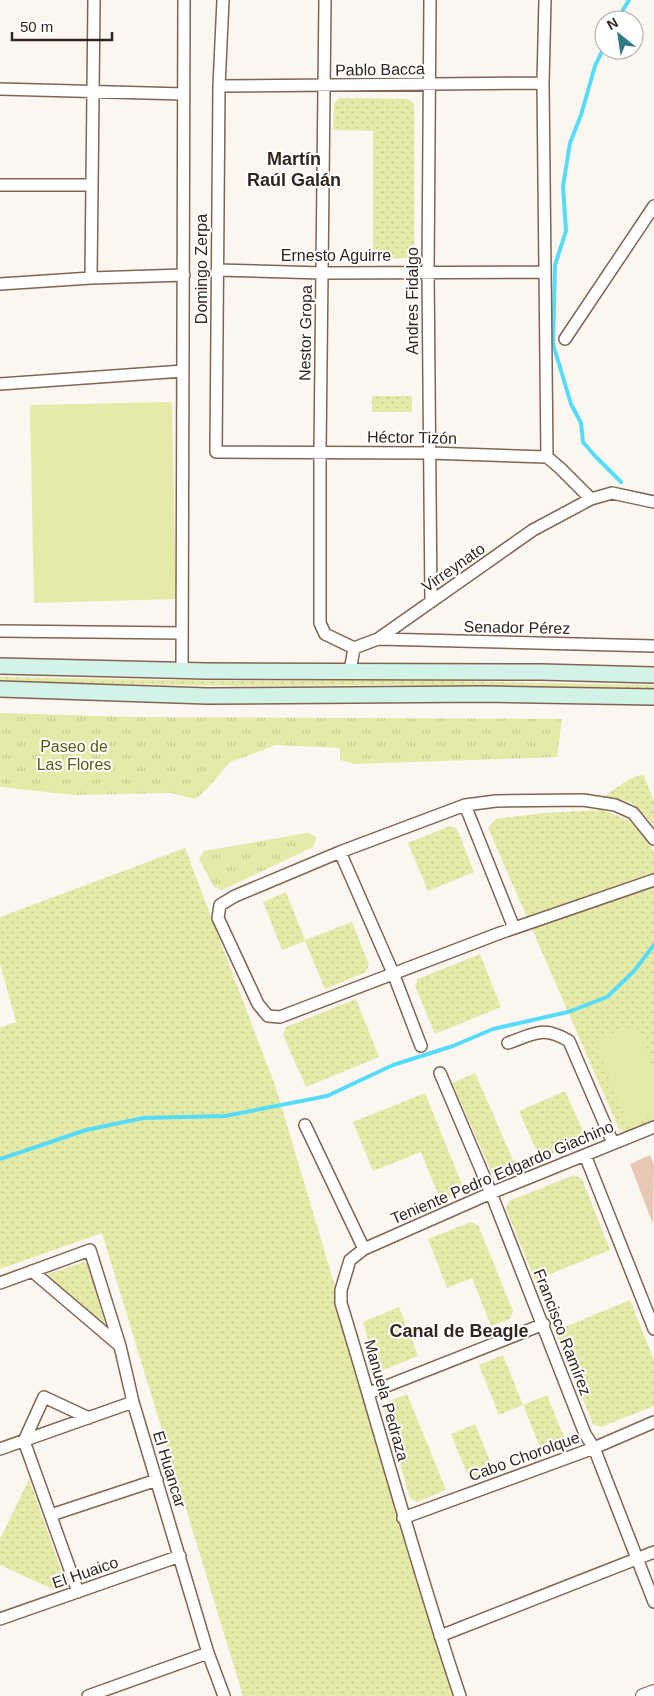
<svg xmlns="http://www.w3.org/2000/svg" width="654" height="1696" viewBox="0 0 654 1696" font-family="Arial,sans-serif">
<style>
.grass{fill:url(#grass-dots)}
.park{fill:url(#park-tufts)}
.pitch{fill:#e6eaa9}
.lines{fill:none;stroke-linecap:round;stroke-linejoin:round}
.stream{stroke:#56dcf8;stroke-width:4}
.building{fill:#e8c8b4}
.minor-casing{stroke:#816553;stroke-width:14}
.tertiary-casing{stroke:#816553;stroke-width:16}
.secondary-casing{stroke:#816553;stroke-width:18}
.minor{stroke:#fff;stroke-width:11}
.tertiary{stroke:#fff;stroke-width:14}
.secondary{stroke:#d3f2e8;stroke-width:15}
.labels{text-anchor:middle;stroke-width:4;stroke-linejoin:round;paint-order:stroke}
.street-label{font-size:16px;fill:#31261e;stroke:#fff}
.park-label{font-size:16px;fill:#595b14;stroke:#fff}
.neighbourhood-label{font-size:18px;font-weight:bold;fill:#31261e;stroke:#fff}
</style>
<defs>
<pattern id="grass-dots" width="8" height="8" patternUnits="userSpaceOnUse" patternTransform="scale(1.25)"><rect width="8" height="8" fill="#e6eaa9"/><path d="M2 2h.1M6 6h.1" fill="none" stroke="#c6c991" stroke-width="1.8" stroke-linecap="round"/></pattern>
<pattern id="park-tufts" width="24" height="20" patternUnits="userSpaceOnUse" patternTransform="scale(1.25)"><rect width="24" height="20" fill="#e6eaa9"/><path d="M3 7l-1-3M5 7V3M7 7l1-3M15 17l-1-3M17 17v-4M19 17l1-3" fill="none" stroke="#c6c991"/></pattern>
</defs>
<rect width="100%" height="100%" fill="#fcf6f1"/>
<path class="grass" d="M339 98 408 99 414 104V253L410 258 373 259V131L333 130 334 104Z
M372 396H412V412H372Z
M0 677 236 681 392 680 654 685V690L393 685 237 686 0 682Z
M643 774 654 801V825L631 802 603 797 628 780Z
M601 810C630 820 640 823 654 853V1123L629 1133 619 1129 488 828 496 819 543 813Z
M450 826 457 829 474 872 428 891 408 843Z
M185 848 276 1088 457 1696H243L102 1233 0 1269V1028L16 1022 0 964V917Z
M286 892 305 940 352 922 369 965 366 972 325 989 305 941 282 950 263 902Z
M480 954 501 1007 435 1034 415 986 418 979Z
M356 999 379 1057 306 1087 283 1035 286 1027Z
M475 1073 517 1169 499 1177 492 1173 452 1083Z
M565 1091 584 1133 581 1141 540 1159 519 1111Z
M425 1093 463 1187 460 1194 441 1202 421 1152 373 1171 353 1122Z
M574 1175 582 1179 610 1250 535 1280 506 1209 509 1201Z
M471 1222 478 1225 513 1311 510 1319 491 1326 472 1278 447 1288 428 1239Z
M84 1262 88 1264 105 1323 103 1325 47 1277 48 1274Z
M630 1300 654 1360V1406L601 1427 593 1424 555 1331Z
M399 1307 418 1356 383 1370 376 1367 363 1322Z
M503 1355 523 1405 547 1395 564 1437 561 1445 542 1452 523 1405 499 1415 479 1365Z
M407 1394 446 1490 417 1502 410 1498 384 1409 387 1402Z
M475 1424 494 1471 470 1481 451 1434Z
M29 1479 65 1581 61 1588 55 1590 0 1565V1539Z"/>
<path class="park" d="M0 713 134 717 562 719 557 757 355 764 340 760V748L276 745 230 762 206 790 195 799 171 793 75 795 0 787Z
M307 833 315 836 316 839 313 847 222 890 214 887 199 859 204 851Z"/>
<path class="pitch" d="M172 402 176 599 34 603 30 405Z
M636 1025 654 1071V1115L628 1125 595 1041Z"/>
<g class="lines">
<path class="stream" d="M617 20 629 0
M604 47 595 66 581 115 570 143 563 186 566 231 555 265 553 344 571 404 581 423 583 442 595 456 621 482
M0 1159 86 1130 143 1118 225 1116 327 1096 393 1065 453 1046 493 1029 568 1012 607 997 634 971 654 945"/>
</g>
<path class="building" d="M650 1155 654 1165 653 1224 630 1164Z"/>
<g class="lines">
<defs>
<path id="minor" d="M223 0 219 86 216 452 430 453 547 457 560 468 591 499
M325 0 320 452V623L325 634 354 648
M430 0 428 271 431 602
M545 0 543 83 547 457
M219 86 543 83
M0 89 184 94
M0 185H92
M217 270 322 273 545 272
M91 278 94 0
M0 284 91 278 184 275
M565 339 654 206
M0 384 183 371
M0 631 182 633
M378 639 654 646
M182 670 184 0
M350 671 354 648 378 639 533 530 591 499 612 493 654 502
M465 805 514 928
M654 839 633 813 615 805 583 800 496 801 465 805 340 852 235 896 220 905 218 918 258 1004 268 1016 280 1017 500 933 654 880
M340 852 393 973 421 1046
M508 1043C534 1034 543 1025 569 1041L613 1143
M440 1073 491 1193 585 1434 594 1448 654 1602
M305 1125 364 1249
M585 1155 654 1329
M32 1271 120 1346
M0 1283 90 1250 120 1346 133 1402 208 1653 224 1696
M369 1393 544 1324
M0 1449 133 1402
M51 1515 157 1480
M403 1518 594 1448 654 1422
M78 1592 24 1441 44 1397 89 1418
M0 1619 180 1556
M440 1636 654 1552
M88 1696 208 1653
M460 1696C416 1566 381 1434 341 1303V1290L350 1260 364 1249 491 1193 654 1127"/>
<path id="tertiary" d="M643 1696 654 1692"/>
<path id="secondary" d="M0 666 206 671 541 672 654 675
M0 689 207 696 484 694 654 697"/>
</defs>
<use href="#minor" class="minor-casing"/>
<use href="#tertiary" class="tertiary-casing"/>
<use href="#secondary" class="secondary-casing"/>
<use href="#minor" class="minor"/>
<use href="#tertiary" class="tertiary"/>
<use href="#secondary" class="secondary"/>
</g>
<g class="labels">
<g class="street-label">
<text transform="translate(380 69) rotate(-1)" y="6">Pablo Bacca</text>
<text x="336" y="261">Ernesto Aguirre</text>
<text transform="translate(201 269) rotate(-90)" y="6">Domingo Zerpa</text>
<text transform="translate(412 301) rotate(-90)" y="6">Andres Fidalgo</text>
<text transform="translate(305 333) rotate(-89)" y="6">Nestor Gropa</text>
<text transform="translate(412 437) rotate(1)" y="6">Héctor Tizón</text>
<text transform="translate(453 567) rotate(-35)" y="6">Virreynato</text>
<text transform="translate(517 627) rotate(1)" y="6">Senador Pérez</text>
<text transform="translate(502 1172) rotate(-23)" y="6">Teniente Pedro Edgardo Giachino</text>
<text transform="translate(563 1332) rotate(69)" y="6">Francisco Ramírez</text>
<text transform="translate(387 1400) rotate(74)" y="6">Manuela Pedraza</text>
<text transform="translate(524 1456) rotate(-20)" y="6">Cabo Chorolque</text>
<text transform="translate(170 1469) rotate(73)" y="6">El Huancar</text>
<text transform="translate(85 1572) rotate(-19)" y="6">El Huaico</text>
</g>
<g class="park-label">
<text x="74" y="752">Paseo de<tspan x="74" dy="18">Las Flores</tspan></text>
</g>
<g class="neighbourhood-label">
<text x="294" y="165">Martín<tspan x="294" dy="21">Raúl Galán</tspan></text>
<text x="459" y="1337">Canal de Beagle</text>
</g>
</g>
<g transform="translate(619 35) rotate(330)"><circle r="24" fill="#ffffff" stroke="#ada8a5"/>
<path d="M0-4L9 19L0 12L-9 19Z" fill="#327a82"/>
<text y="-8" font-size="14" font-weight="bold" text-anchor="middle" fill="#31261e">N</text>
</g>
<path d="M12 32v8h100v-8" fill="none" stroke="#31261e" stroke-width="2.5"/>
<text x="20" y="32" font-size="15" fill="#31261e" stroke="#ffffff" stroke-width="4" paint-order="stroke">50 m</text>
</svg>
